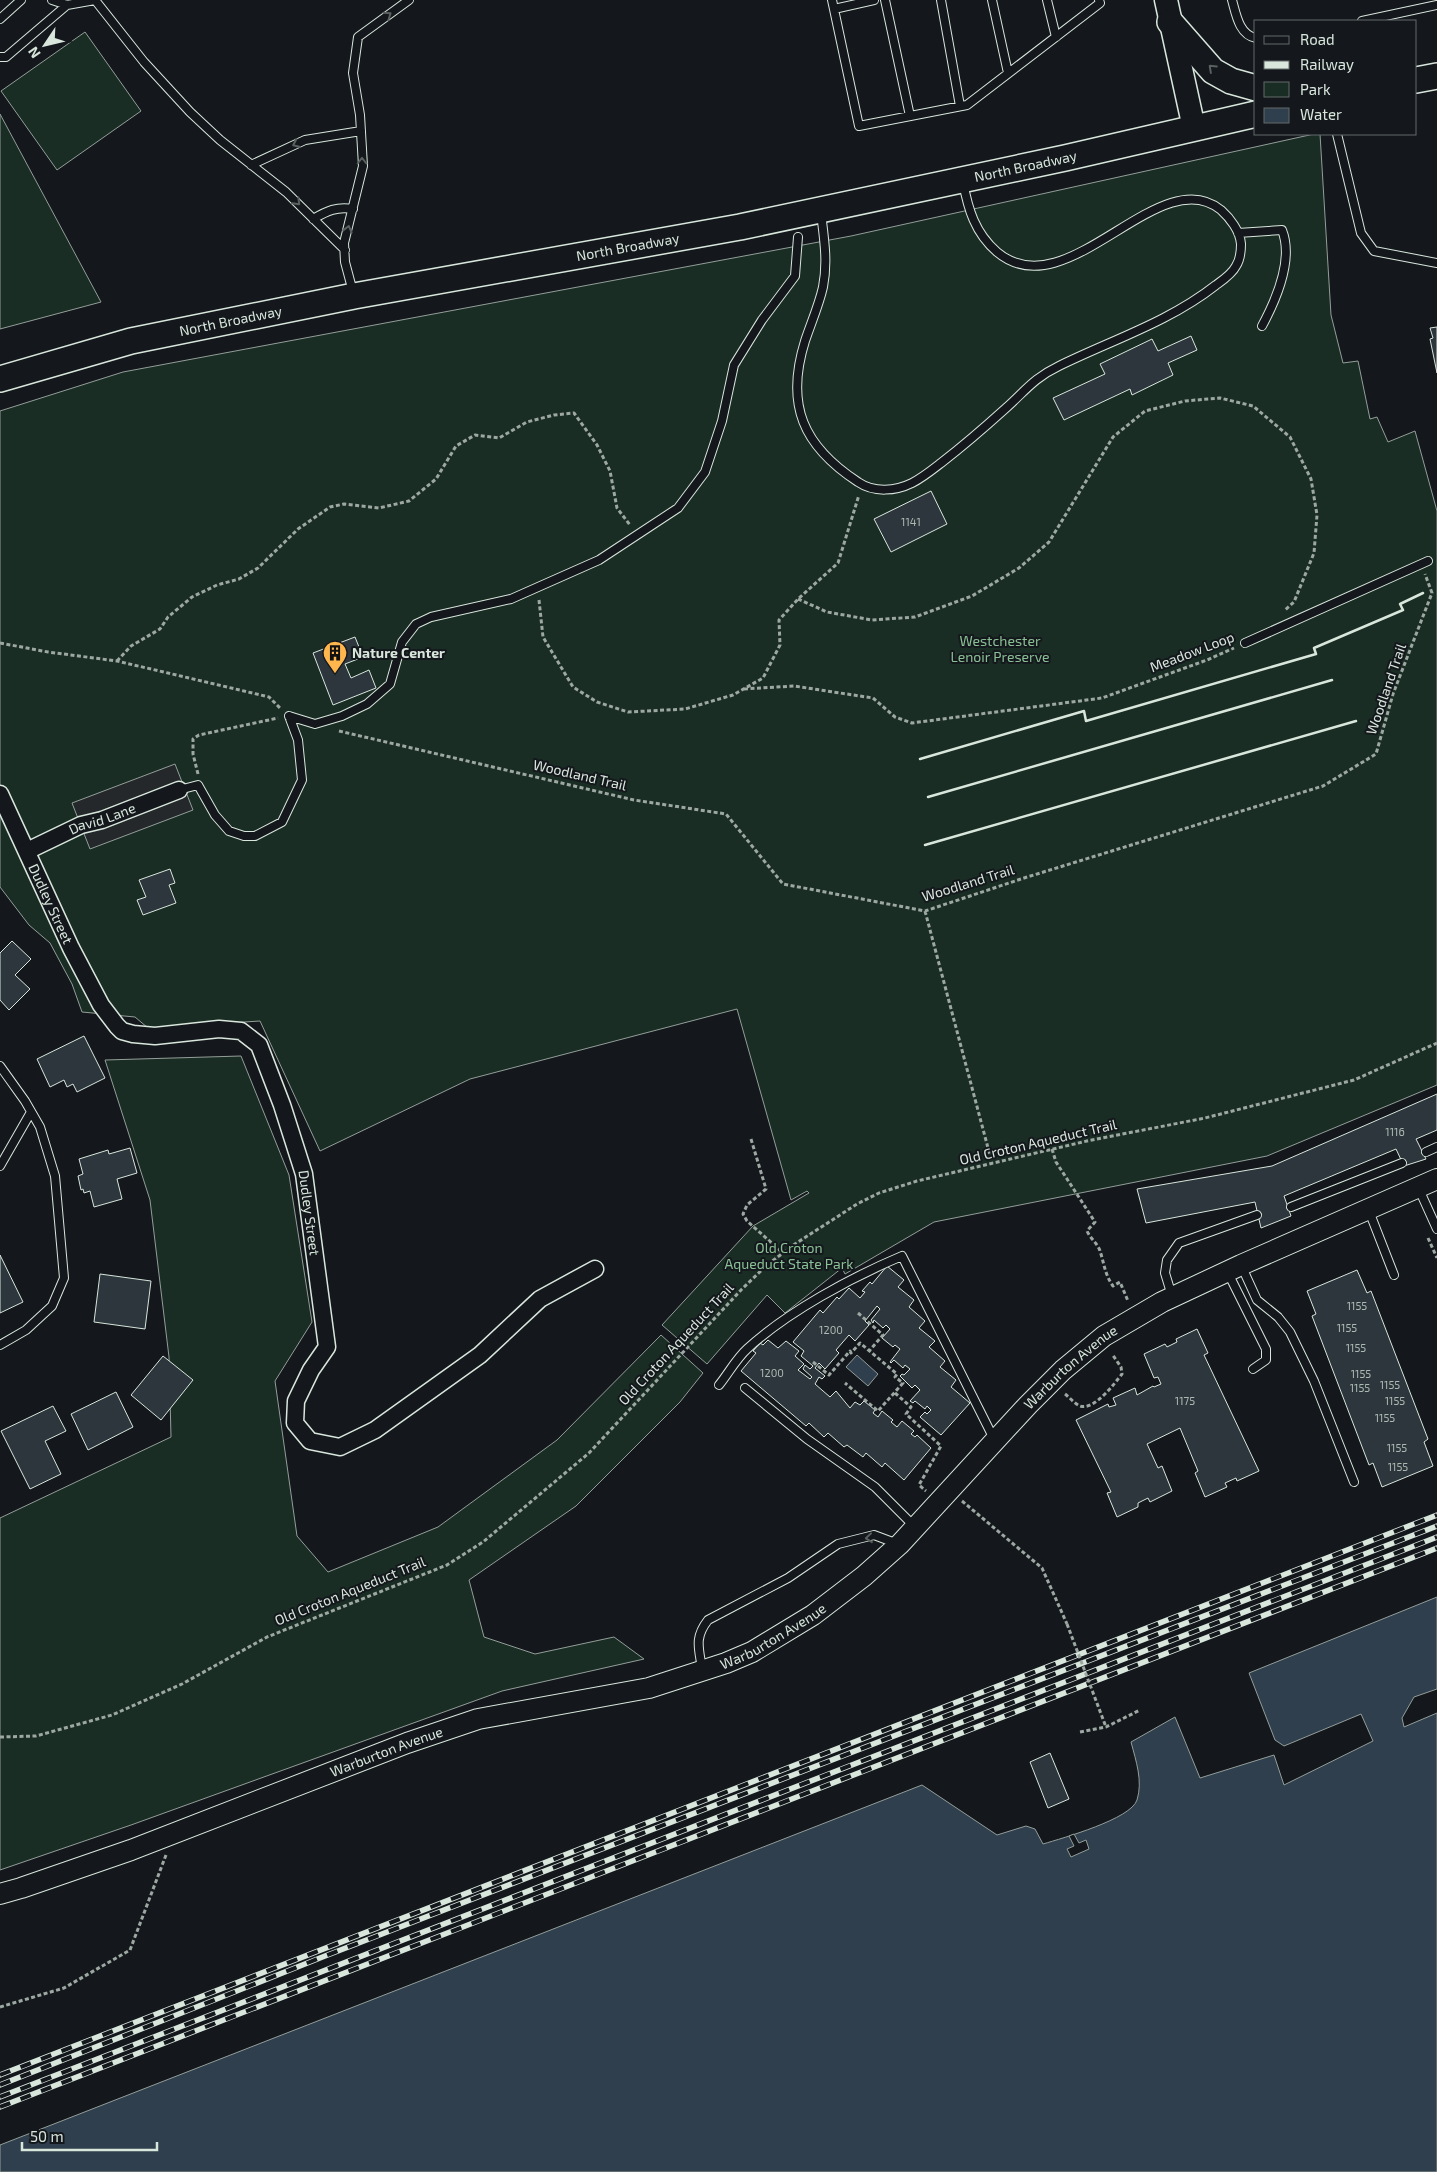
<svg xmlns="http://www.w3.org/2000/svg" width="1437" height="2172" viewBox="0 0 1437 2172" font-family="'Exo 2',sans-serif">
<style>
.green{fill:#1a2d24;stroke:#939e99}
.parking{fill:#24282b;stroke:#939e99}
.water{fill:#2f3f4d;stroke:#939e99}
.pier{fill:#14181c;stroke:#939e99}
.building{fill:#2c363c;stroke:#d8e6dc}
.lines{fill:none;stroke-linecap:round;stroke-linejoin:round}
.service-casing{stroke:#d8e6dc;stroke-width:10}
.minor-casing{stroke:#d8e6dc;stroke-width:19}
.tertiary-casing{stroke:#d8e6dc;stroke-width:22}
.secondary-casing{stroke:#d8e6dc;stroke-width:25}
.primary-casing{stroke:#d8e6dc;stroke-width:28}
.path{stroke:#9da8a2;stroke-width:3;stroke-dasharray:4 2.5;stroke-linecap:butt}
.service{stroke:#14181c;stroke-width:8}
.minor{stroke:#14181c;stroke-width:16}
.tertiary{stroke:#14181c;stroke-width:20}
.secondary{stroke:#14181c;stroke-width:22}
.primary{stroke:#14181c;stroke-width:25}
.rail-casing{stroke:#d8e6dc;stroke-width:5.5}
.rail{stroke:#14181c;stroke-width:4;stroke-dasharray:11;stroke-linecap:butt}
.path-bridge{stroke:#9da8a2;stroke-width:3;stroke-dasharray:4 2.5;stroke-linecap:butt}
.wall{stroke:#d8e6dc;stroke-width:2.5}
.oneway{stroke:#59605f}
.labels{text-anchor:middle;stroke-width:4;stroke-linejoin:round;paint-order:stroke}
.number-label{font-size:11px;fill:#adbab4}
.street-label{font-size:14px;fill:#d8e6dc;stroke:#14181c}
.park-label{font-size:14px;fill:#8ac095;stroke:#14181c}
.poi-label{font-size:14px;font-weight:bold;fill:#d8e6dc;stroke:#14181c;text-anchor:start}
</style>
<rect width="100%" height="100%" fill="#14181c"/>
<path class="green" d="M85 32 141 111 57 170 1 91Z
M0 114 101 302 0 329Z
M1314 134H1320L1331 315 1343 363 1358 361 1370 419 1377 417 1388 442 1415 431 1437 511V1085L1267 1156 934 1222 845 1274 842 1268 785 1313 767 1295 707 1364 662 1325 753 1226 809 1193 807 1191 791 1200 737 1009 470 1079 320 1151 260 1021 148 1028 135 1017 82 1012 72 984 50 943 29 925 0 887V411L123 372 851 236Z
M241 1056 289 1175 312 1322 275 1381 297 1536 328 1572 438 1527 557 1440 661 1335 703 1373 680 1402 576 1506 469 1580 484 1637 535 1654 614 1637 644 1659 502 1691 131 1825 0 1870V1518L171 1437 169 1357 150 1200 105 1060Z"/>
<path class="parking" d="M175 764 193 810 90 849 72 803Z"/>
<path class="water" d="M857 1355 878 1374 868 1386 846 1367Z
M1437 1597V1689L1414 1697 1402 1718 1404 1727 1437 1713V2172H0V2145L922 1785 997 1835 1026 1826 1035 1829 1043 1844C1063 1838 1131 1819 1137 1800 1143 1781 1136 1761 1131 1742L1175 1717 1200 1778 1274 1755 1284 1785 1373 1741 1361 1714 1284 1746 1275 1740 1249 1673Z"/>
<path class="pier" d="M1074 1834 1079 1843 1086 1840 1089 1849 1071 1857 1067 1849 1074 1846 1069 1836Z"/>
<path class="building" d="M1437 327V373L1430 339 1433 338 1430 328Z
M1191 336 1197 350 1168 363 1173 375 1132 395 1130 389 1064 420 1053 398 1105 374 1100 364 1152 339 1158 351Z
M931 491 947 524 891 552 874 519Z
M355 637 363 657 345 664 351 678 369 670 376 688 333 705 313 653Z
M170 869 175 883 169 885 176 903 143 915 137 900 146 897 139 880Z
M12 941 31 959 15 975 30 989 9 1010 0 1000V953Z
M84 1036 105 1078 77 1092 73 1084 67 1087 64 1080 50 1087 37 1059Z
M1437 1094V1130L1416 1139 1426 1159 1404 1166 1396 1149 1284 1196 1291 1216 1261 1228 1255 1202 1146 1223 1137 1189 1272 1166Z
M130 1148 137 1173 117 1179 122 1199 94 1207 90 1191 84 1193 83 1189 81 1190 78 1176 83 1174 79 1159 108 1150 109 1154Z
M0 1255 23 1302 0 1313Z
M887 1266 904 1280 898 1287 914 1300 909 1307 925 1321 919 1328 935 1341 929 1347 945 1361 940 1367 956 1380 951 1387 970 1403 941 1435 920 1417 925 1412 927 1414 931 1410 927 1406 925 1409 915 1401 913 1403 910 1401 920 1390 915 1385 912 1388 900 1376 902 1374 904 1375 910 1369 905 1365 903 1368 894 1360 891 1363 890 1362 900 1349 895 1345 893 1347 882 1338 890 1329 886 1325 883 1328 874 1320 873 1323 871 1320 880 1309 877 1306 865 1321 869 1325 855 1341 849 1335 836 1350 839 1353 825 1369 819 1363 815 1368 825 1376 822 1379 819 1377 815 1384 830 1397 836 1391 850 1408 855 1402 860 1405 864 1401 875 1410 873 1413 878 1417 882 1411 893 1420 891 1422 897 1427 902 1421 914 1431 911 1434 915 1437 917 1435 931 1448 904 1480 885 1463 882 1467 866 1453 863 1457 847 1445 844 1447 828 1433 824 1437 809 1423 806 1426 741 1371 756 1353 753 1351 760 1343 763 1345 768 1340 778 1348 786 1341 799 1351 795 1356 804 1364 798 1370 810 1379 812 1377 803 1369 805 1365 810 1369 813 1366 801 1356 804 1351 793 1342 820 1310 823 1313 837 1297 839 1299 849 1288 860 1298 865 1292 862 1291 870 1282 872 1284Z
M1357 1270 1367 1293 1371 1291 1428 1439 1424 1442 1433 1466 1382 1487 1373 1463 1369 1465 1312 1316 1316 1314 1307 1291Z
M100 1274 151 1281 145 1329 94 1322Z
M1197 1329 1208 1353 1204 1355 1259 1471 1237 1481 1236 1478 1225 1483 1227 1487 1205 1497 1195 1473 1198 1471 1180 1428 1147 1444 1158 1468 1162 1466 1172 1491 1150 1502 1148 1498 1138 1503V1507L1117 1517 1107 1493 1111 1492 1076 1420 1108 1404 1109 1407 1116 1405 1113 1398 1135 1388 1137 1395 1153 1386 1154 1387 1161 1384 1158 1377 1154 1378 1144 1354 1165 1344 1167 1347 1177 1342 1176 1339Z
M163 1356 193 1380 161 1420 131 1395Z
M116 1392 133 1427 88 1450 71 1414Z
M53 1406 66 1431 45 1441 61 1474 30 1489 1 1431Z
M1050 1753 1069 1799 1048 1808 1030 1762Z"/>
<g class="lines">
<defs>
<path id="service" d="M52 0 67 5 95 0 144 62 190 112 220 140 286 192 345 250
M832 0 859 126 967 105 1100 3 1099 0
M885 0 910 116
M941 0 960 106
M992 0 1008 73
M1047 0 1056 37
M1232 0C1236 14 1239 35 1256 38
M834 9 874 0
M0 19 21 0
M1362 21 1437 5
M0 57H6L67 5
M1337 134 1361 233 1374 251 1437 263
M251 165 305 140 361 131
M821 213C824 238 828 262 823 287 819 305 811 323 805 341 785 405 803 446 858 482 874 493 896 491 912 483 922 478 932 470 941 463 963 446 985 427 1006 408 1026 390 1034 378 1059 366 1112 340 1169 322 1216 285 1223 280 1232 274 1236 266 1240 260 1241 251 1241 244 1240 231 1230 218 1221 210 1159 159 1067 311 997 252 975 233 968 209 963 182
M313 219C327 211 337 206 353 209
M1238 233 1282 230C1294 260 1276 300 1262 326
M353 292 345 262 344 243 363 166 360 115 353 73 358 37 409 0
M1245 643 1428 561
M289 716 315 724 342 716 367 704 390 684 402 642 416 624 431 617 511 599 599 560 678 508 705 472 722 421 734 365 762 320 795 276 798 237
M179 790 198 785 215 815 229 831 244 836H255L282 822 302 780 298 740 289 716
M0 1066 25 1101 40 1127 55 1176 64 1278 52 1306 26 1330 0 1345
M1426 1152 1437 1147
M0 1166 31 1112
M1418 1187 1437 1229
M1291 1207 1402 1163
M1369 1211 1394 1275
M1241 1265 1257 1300 1278 1317 1290 1332 1314 1381 1354 1482
M1227 1271 1266 1349V1360L1253 1369
M1172 1296 1165 1273 1167 1260 1179 1243 1257 1215
M719 1385C728 1374 736 1359 747 1349 787 1312 852 1277 902 1256L994 1439
M745 1388 807 1439 875 1487 915 1527
M702 1669C699 1648 694 1638 708 1620L788 1578 838 1544 874 1535 898 1544"/>
<g id="minor">
<path id="s1" d="M0 794 71 948 101 1005 117 1026 122 1031 133 1034 155 1036 219 1029 241 1031 259 1045 282 1105 304 1174 327 1347 311 1370 296 1401 295 1423 310 1441 340 1447 375 1430 480 1355 540 1299 595 1269"/>
<path id="s2" d="M27 851 81 825 102 820 179 790"/>
</g>
<g id="tertiary">
<path id="s3" d="M0 1894 21 1888 131 1850 407 1743 478 1719 649 1688 726 1663 752 1652 813 1615 864 1576 900 1544 1028 1405 1063 1370 1104 1336 1162 1302 1241 1265 1437 1179"/>
</g>
<path id="secondary" d="M1166 0 1194 128"/>
<g id="primary">
<path d="M1170 22 1213 71 1231 81 1256 88"/>
<path d="M1416 80 1437 76"/>
<path id="s4" d="M0 379 131 341 354 296 740 227 1065 158 1256 114"/>
</g>
</defs>
<use href="#service" class="service-casing"/>
<use href="#minor" class="minor-casing"/>
<use href="#tertiary" class="tertiary-casing"/>
<use href="#secondary" class="secondary-casing"/>
<use href="#primary" class="primary-casing"/>
<path class="path" d="M798 599 827 612 872 620 915 617 972 596 1019 568 1049 542 1113 437 1145 411 1185 401 1220 398 1253 406 1290 437 1311 479 1317 515 1314 553 1294 602 1285 610
M539 600 543 637 573 687 597 702 628 712 685 709 733 695 763 678 780 645 779 620 798 599 838 563 859 495
M0 643 48 652 117 661 269 697 281 709
M117 661 131 646 160 629 168 617 192 597 217 585 239 579 258 568 298 529 330 507 344 504 379 508 409 501 436 479 456 446 475 435 499 438 527 422 554 415 574 413 597 445 610 471 617 508 630 525
M744 689 794 686 873 698 895 717 912 723 1102 698 1207 660 1234 648
M339 731 634 800 726 814 783 884 925 911 1024 878 1323 786 1376 754 1393 694 1432 593 1425 574
M198 774 193 754V739L199 735 278 718
M925 911 992 1163
M751 1139 766 1189 747 1205 743 1214 747 1221 783 1253
M1052 1149 1056 1162 1095 1222 1087 1231C1090 1238 1098 1244 1100 1251 1104 1263 1105 1275 1113 1286L1120 1282 1128 1301
M1428 1238 1437 1258
M858 1313 883 1335 870 1350
M813 1362 829 1375 850 1351 851 1353 860 1343 897 1374 895 1377 903 1383 878 1411 845 1383
M895 1393 911 1407 906 1414 941 1446 919 1485 926 1491
M1065 1394C1069 1397 1075 1404 1080 1406 1094 1411 1115 1383 1122 1374L1121 1367 1112 1354
M962 1501 1042 1568 1067 1624
M1080 1732 1106 1727 1140 1710
M0 1737 36 1736 112 1715 182 1684 267 1637 447 1565 483 1542 589 1453 742 1289 767 1265 795 1244 857 1204 879 1193 917 1181 1087 1141 1205 1118 1354 1080 1437 1043
M0 2007 64 1988 130 1950 166 1855"/>
<use href="#service" class="service"/>
<use href="#minor" class="minor"/>
<use href="#tertiary" class="tertiary"/>
<use href="#secondary" class="secondary"/>
<use href="#primary" class="primary"/>
<defs>
<path id="rail" d="M0 2075 1437 1515
M0 2085 325 1956 1437 1526
M0 2097 1437 1537
M0 2107 1437 1548"/>
</defs>
<use href="#rail" class="rail-casing"/>
<use href="#rail" class="rail"/>
<path class="path-bridge" d="M1067 1624 1106 1727"/>
<path class="wall" d="M920 759 1084 711 1086 721 1316 654 1314 648 1403 610 1400 604 1423 593
M928 797 1332 680
M925 845 1356 721"/>
</g>
<defs><path id="oneway-chevron" d="M-2-3.5L2.5 0L-2 3.5" fill="none" stroke-width="1.6" stroke-linecap="round" stroke-linejoin="round" transform="scale(1.25)"/></defs>
<g class="oneway">
<use href="#oneway-chevron" transform="translate(388 15) rotate(-35)"/>
<use href="#oneway-chevron" transform="translate(1212 68) rotate(-137)"/>
<use href="#oneway-chevron" transform="translate(296 144) rotate(155)"/>
<use href="#oneway-chevron" transform="translate(362 161) rotate(-90)"/>
<use href="#oneway-chevron" transform="translate(297 202) rotate(45)"/>
<use href="#oneway-chevron" transform="translate(348 229) rotate(-76)"/>
<use href="#oneway-chevron" transform="translate(869 1538) rotate(174)"/>
</g>
<defs>
<symbol id="building-pin" viewBox="-11 -11 22 30"><path d="M0 17L-7.5 6A9.5 9.5 0 1 1 7.5 6Z" fill="#ffb74d" stroke="#14181c"/><path d="M-4-6H4V6H1V3H-1V6H-4ZM-2.5-4.3h1.7v1.8h-1.7ZM.8-4.3h1.7v1.8H.8ZM-2.5-1h1.7V.8h-1.7ZM.8-1h1.7V.8H.8Z" fill="#111"/></symbol>
</defs>
<g fill-rule="evenodd">
<use href="#building-pin" x="321" y="639" width="28" height="38"/>
</g>
<g class="labels">
<g class="number-label">
<text x="911" y="526">1141</text>
<text x="1395" y="1136">1116</text>
<text x="1357" y="1310">1155</text>
<text x="1347" y="1332">1155</text>
<text x="831" y="1334">1200</text>
<text x="1356" y="1352">1155</text>
<text x="772" y="1377">1200</text>
<text x="1361" y="1378">1155</text>
<text x="1390" y="1389">1155</text>
<text x="1360" y="1392">1155</text>
<text x="1185" y="1405">1175</text>
<text x="1395" y="1405">1155</text>
<text x="1385" y="1422">1155</text>
<text x="1397" y="1452">1155</text>
<text x="1398" y="1471">1155</text>
</g>
<g class="street-label">
<text dy="5" stroke="none"><textPath href="#s4" startOffset="1048">North Broadway</textPath></text>
<text dy="5" stroke="none"><textPath href="#s4" startOffset="642">North Broadway</textPath></text>
<text dy="5" stroke="none"><textPath href="#s4" startOffset="238">North Broadway</textPath></text>
<text transform="translate(1192 652) rotate(-21)" y="5">Meadow Loop</text>
<text transform="translate(1386 689) rotate(-71)" y="5">Woodland Trail</text>
<text transform="translate(580 775) rotate(13)" y="5">Woodland Trail</text>
<text dy="5" stroke="none"><textPath href="#s2" startOffset="82">David Lane</textPath></text>
<text transform="translate(968 883) rotate(-17)" y="5">Woodland Trail</text>
<text dy="5" stroke="none"><textPath href="#s1" startOffset="121">Dudley Street</textPath></text>
<text transform="translate(1038 1142) rotate(-13)" y="5">Old Croton Aqueduct Trail</text>
<text dy="5" stroke="none"><textPath href="#s1" startOffset="586">Dudley Street</textPath></text>
<text transform="translate(676 1344) rotate(-47)" y="5">Old Croton Aqueduct Trail</text>
<text dy="5" stroke="none"><textPath href="#s3" startOffset="1222">Warburton Avenue</textPath></text>
<text transform="translate(350 1591) rotate(-22)" y="5">Old Croton Aqueduct Trail</text>
<text dy="5" stroke="none"><textPath href="#s3" startOffset="818">Warburton Avenue</textPath></text>
<text dy="5" stroke="none"><textPath href="#s3" startOffset="412">Warburton Avenue</textPath></text>
</g>
<g class="park-label">
<text x="1000" y="646">Westchester<tspan x="1000" dy="16">Lenoir Preserve</tspan></text>
<text x="789" y="1253">Old Croton<tspan x="789" dy="16">Aqueduct State Park</tspan></text>
</g>
<g class="poi-label">
<text x="352" y="658">Nature Center</text>
</g>
</g>
<rect x="1254" y="20" width="162" height="115" fill="#14181c" stroke="#626a69"/>
<rect x="1264" y="36" width="25" height="8" fill="#14181c" stroke="#626a69"/>
<text x="1300" y="45" font-size="15" fill="#d8e6dc">Road</text>
<rect x="1264" y="61" width="25" height="8" fill="#d8e6dc" stroke="#626a69"/>
<text x="1300" y="70" font-size="15" fill="#d8e6dc">Railway</text>
<rect x="1264" y="82" width="25" height="15" fill="#1a2d24" stroke="#626a69"/>
<text x="1300" y="95" font-size="15" fill="#d8e6dc">Park</text>
<rect x="1264" y="108" width="25" height="15" fill="#2f3f4d" stroke="#626a69"/>
<text x="1300" y="120" font-size="15" fill="#d8e6dc">Water</text>
<g transform="translate(45 45) rotate(235)" stroke="#14181c" stroke-width="4" paint-order="stroke">
<path d="M0-4L9 19L0 12L-9 19Z" fill="#d8e6dc"/>
<text y="-8" font-size="14" font-weight="bold" text-anchor="middle" fill="#d8e6dc">N</text>
</g>
<path d="M22 2142v8h135v-8" fill="none" stroke="#d8e6dc" stroke-width="2.5"/>
<text x="30" y="2142" font-size="15" fill="#d8e6dc" stroke="#14181c" stroke-width="4" paint-order="stroke">50 m</text>
</svg>
